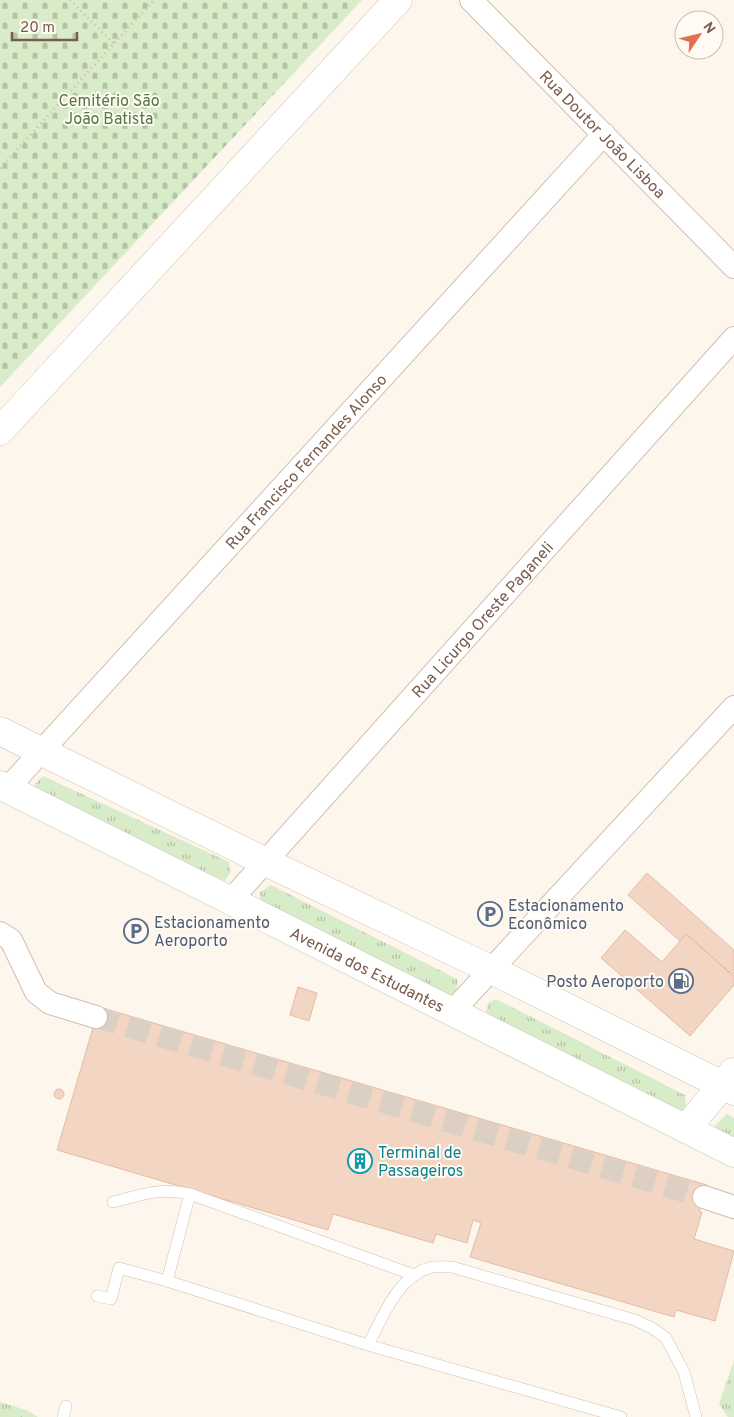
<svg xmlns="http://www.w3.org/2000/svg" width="734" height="1417" viewBox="0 0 734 1417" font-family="Overpass,sans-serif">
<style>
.grass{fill:url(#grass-tufts)}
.cemetery{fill:url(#cemetery-stones)}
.building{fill:#f3d5c3;stroke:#e6bba3}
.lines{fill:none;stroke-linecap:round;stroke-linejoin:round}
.street-tunnel{stroke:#dcd0c4;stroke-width:22;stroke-dasharray:22 11;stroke-linecap:butt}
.lane-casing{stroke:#d1beb0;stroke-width:12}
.street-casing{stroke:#d1beb0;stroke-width:24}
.secondary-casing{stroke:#d6c0b0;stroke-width:29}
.path{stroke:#d9b8a5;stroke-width:3;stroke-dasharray:1 4;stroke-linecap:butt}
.lane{stroke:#fff;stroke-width:11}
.street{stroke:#fff;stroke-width:22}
.secondary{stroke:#fff;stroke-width:28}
.labels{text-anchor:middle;stroke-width:4;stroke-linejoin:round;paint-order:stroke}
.park-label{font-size:16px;fill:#537a41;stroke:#fffaf3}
.street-label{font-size:16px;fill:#7a5c4d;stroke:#fffaf3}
.service-label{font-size:16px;fill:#4e5e75;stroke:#fffaf3;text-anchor:start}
.culture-label{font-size:16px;fill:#0d838f;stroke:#fffaf3;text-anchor:start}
</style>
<defs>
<pattern id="grass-tufts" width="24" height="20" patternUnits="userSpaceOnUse" patternTransform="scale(1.25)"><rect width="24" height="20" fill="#d8ecc9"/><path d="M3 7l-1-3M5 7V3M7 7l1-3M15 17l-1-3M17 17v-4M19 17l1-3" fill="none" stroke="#b4c2a5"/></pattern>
<pattern id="cemetery-stones" width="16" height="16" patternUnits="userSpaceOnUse" patternTransform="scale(1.25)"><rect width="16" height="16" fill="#d8ecc9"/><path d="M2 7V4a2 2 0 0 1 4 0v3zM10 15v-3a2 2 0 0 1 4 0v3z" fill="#b4c2a5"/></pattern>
</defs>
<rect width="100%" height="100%" fill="#fdf6ec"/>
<path class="grass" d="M43 776 229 862 231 872 225 881 35 793 34 785Z
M271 885 457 979 458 986 454 994 444 996 262 902 259 893Z
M496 999 685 1095 686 1107 677 1115 486 1013 488 1003Z
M727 1114 734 1118V1144L717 1136 715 1125Z
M734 1360V1417H728L719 1404Z
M0 1402 26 1410 38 1417H0Z"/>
<path class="cemetery" d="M0 0H362L0 387Z"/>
<path class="building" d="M647 873 734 950V973L732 975 686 934 680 941 628 895Z
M625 930 662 962 686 934 734 976V985L690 1036 601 958Z
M298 987 317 993 309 1021 290 1015Z
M99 1007 707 1185 699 1211 702 1212 694 1239 734 1251 715 1321 676 1310 674 1317 470 1257 481 1223 473 1220 467 1243 436 1234 433 1243 333 1214 328 1230 57 1150Z
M54 1094a5 5 0 1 1 10 0a5 5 0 1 1-10 0Z"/>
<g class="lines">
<path class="street-tunnel" d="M96 1017 704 1197"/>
<defs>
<path id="lane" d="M190 1194 167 1281 368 1345 621 1417
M113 1202C142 1195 160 1187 190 1194L414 1275
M97 1296 111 1299 119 1268 167 1281
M368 1345C382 1319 397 1277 429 1268 435 1266 445 1267 452 1267L635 1320 652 1328 666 1338 684 1372 696 1417
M63 1417 66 1406"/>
<g id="street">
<path id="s1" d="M471 0 734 267"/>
<path id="s2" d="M8 788 604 134"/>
<path id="s3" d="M230 901 734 338"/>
<path d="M0 933 11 940 36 992 50 1003 96 1017"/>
<path d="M452 1012 734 707"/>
<path d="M704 1197 734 1207"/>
</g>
<g id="secondary">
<path d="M0 431 398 0"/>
<path d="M0 731 266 862 492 970 734 1091"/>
<path id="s4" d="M0 785 734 1153"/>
<path d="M686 1129 733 1072"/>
</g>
</defs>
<use href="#lane" class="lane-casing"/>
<use href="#street" class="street-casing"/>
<use href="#secondary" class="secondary-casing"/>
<path class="path" d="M70 0 114 44
M0 168 154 0"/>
<use href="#lane" class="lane"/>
<use href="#street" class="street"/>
<use href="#secondary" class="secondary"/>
</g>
<defs>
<symbol id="parking-ring" viewBox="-11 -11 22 22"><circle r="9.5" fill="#fffaf3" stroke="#5c6f8a" stroke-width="1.5"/><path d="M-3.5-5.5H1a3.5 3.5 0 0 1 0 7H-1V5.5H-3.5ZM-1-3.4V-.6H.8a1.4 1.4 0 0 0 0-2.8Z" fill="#5c6f8a"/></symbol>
<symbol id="fuel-ring" viewBox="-11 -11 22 22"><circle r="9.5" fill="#fffaf3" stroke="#5c6f8a" stroke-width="1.5"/><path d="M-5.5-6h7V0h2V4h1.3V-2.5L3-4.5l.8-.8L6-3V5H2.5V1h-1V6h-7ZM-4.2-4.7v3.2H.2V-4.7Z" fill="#5c6f8a"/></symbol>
<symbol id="building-ring" viewBox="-11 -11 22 22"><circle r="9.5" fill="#fffaf3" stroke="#0f9aa8" stroke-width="1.5"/><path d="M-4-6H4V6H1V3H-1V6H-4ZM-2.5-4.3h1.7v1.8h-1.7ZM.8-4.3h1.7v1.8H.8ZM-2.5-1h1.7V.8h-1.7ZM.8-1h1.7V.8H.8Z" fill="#0f9aa8"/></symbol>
</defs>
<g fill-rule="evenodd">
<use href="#parking-ring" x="476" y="900" width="28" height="28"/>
<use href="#parking-ring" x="122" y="917" width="28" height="28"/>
<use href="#fuel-ring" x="667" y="967" width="28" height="28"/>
<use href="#building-ring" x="346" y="1147" width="28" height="28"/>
</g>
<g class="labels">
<g class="park-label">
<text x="109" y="106">Cemitério São<tspan x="109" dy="18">João Batista</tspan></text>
</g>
<g class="street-label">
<text dy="6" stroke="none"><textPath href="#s1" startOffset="188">Rua Doutor João Lisboa</textPath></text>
<text dy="6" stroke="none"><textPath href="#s2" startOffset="442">Rua Francisco Fernandes Alonso</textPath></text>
<text dy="6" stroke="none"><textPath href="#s3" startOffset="378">Rua Licurgo Oreste Paganeli</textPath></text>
<text dy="6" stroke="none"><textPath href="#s4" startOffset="411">Avenida dos Estudantes</textPath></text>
</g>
<g class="service-label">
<text x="508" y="911">Estacionamento<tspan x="508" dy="18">Econômico</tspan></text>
<text x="154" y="928">Estacionamento<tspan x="154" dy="18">Aeroporto</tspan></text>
<text x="664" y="987" text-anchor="end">Posto Aeroporto</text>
</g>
<g class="culture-label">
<text x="378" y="1158">Terminal de<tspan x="378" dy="18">Passageiros</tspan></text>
</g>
</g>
<g transform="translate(699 35) rotate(55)"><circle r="24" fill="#fffaf3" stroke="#cabbb1"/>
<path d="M0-4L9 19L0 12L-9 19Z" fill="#e76f51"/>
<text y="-8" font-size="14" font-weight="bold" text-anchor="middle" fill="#7a5c4d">N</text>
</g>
<path d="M12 32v8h65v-8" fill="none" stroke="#7a5c4d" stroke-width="2.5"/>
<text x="20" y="32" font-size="15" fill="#7a5c4d" stroke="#fffaf3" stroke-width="4" paint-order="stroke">20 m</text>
</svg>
